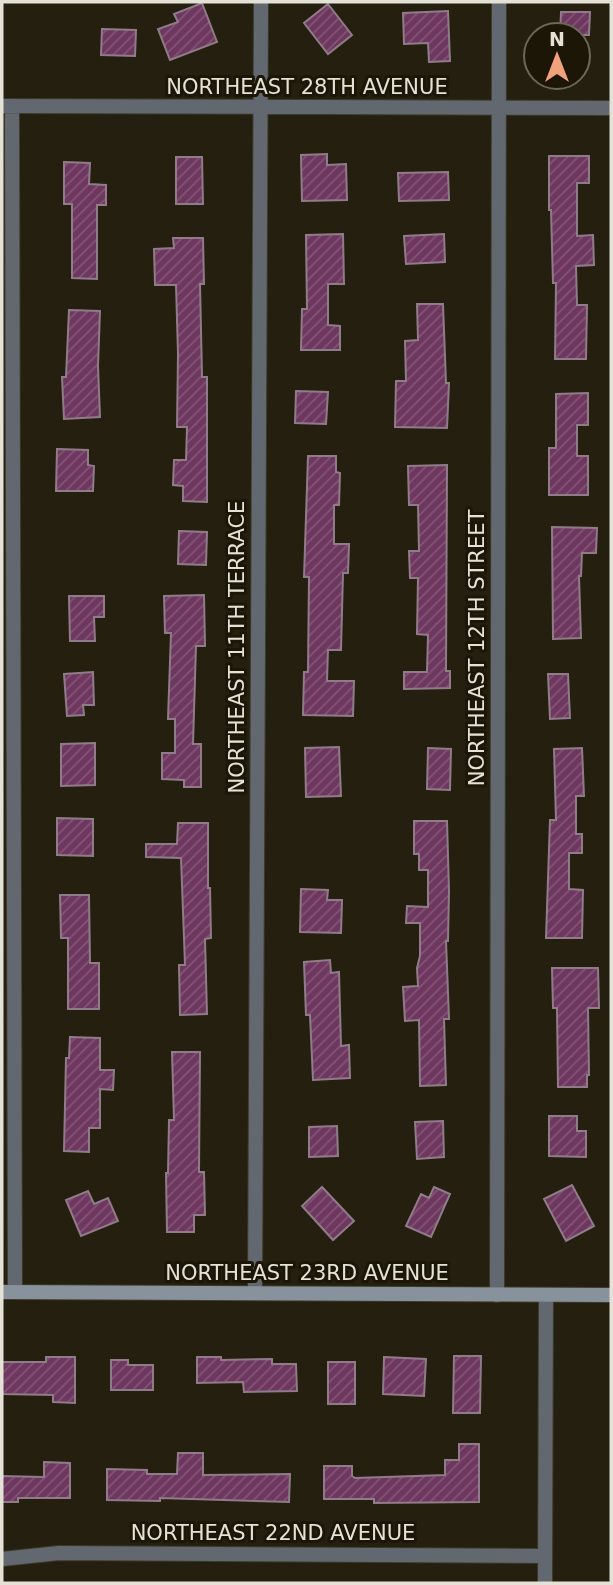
<svg xmlns="http://www.w3.org/2000/svg" width="613" height="1585" viewBox="0 0 613 1585" font-family="'DejaVu Sans',sans-serif">
<style>
.building{fill:url(#building-hatch);stroke:#907c89;stroke-width:2}
.lines{fill:none;stroke-linecap:round;stroke-linejoin:round}
.minor-casing{stroke:#3f3a2a;stroke-width:16}
.secondary-casing{stroke:#3f3a2a;stroke-width:16}
.minor{stroke:#61686f;stroke-width:14}
.secondary{stroke:#87929d;stroke-width:14}
.labels{text-anchor:middle;stroke-width:6;stroke-linejoin:round;paint-order:stroke}
.street-label{font-size:21px;fill:#e4e1d6;stroke:#1b1605}
</style>
<defs>
<pattern id="building-hatch" width="6" height="6" patternUnits="userSpaceOnUse" patternTransform="scale(1.75)"><rect width="6" height="6" fill="#6e375f"/><path d="M-1 1l2-2M0 6l6-6M5 7l2-2" fill="none" stroke="#835475"/></pattern>
</defs>
<rect width="100%" height="100%" fill="#241f0e"/>
<path class="building" d="M202 3 217 42 170 60 158 29 178 22 174 14Z
M328 4 352 35 328 54 304 23Z
M448 11 450 61 429 62 428 43 404 44 403 13Z
M561 12H590L589 35H560Z
M102 29 136 30 135 56 101 55Z
M327 154V165L346 164 347 200 302 201 301 155Z
M549 156H589V183H577V236L593 235 594 265 576 266 577 305H587L586 359H555L556 283H553L551 210H549Z
M176 157H202L203 204H176Z
M64 162 90 163 89 184 106 185V205H97V279L72 278V204H64Z
M448 172 449 200 399 201 398 173Z
M343 234 344 284H328V325L340 326V350H301L302 309H307L306 235Z
M444 234 445 262 406 264 404 236Z
M173 238H203L204 284H200L202 377H207V502L183 501V486L173 485 174 460H186L187 427H177L178 354 176 285H155L154 249 174 248Z
M417 304H443L446 383H449L447 428 395 427 396 381H406L405 341 418 340Z
M69 310 100 311 98 366 100 417 64 419 62 377H66Z
M296 391 328 392 326 424 295 423Z
M588 393V425H577V456H588V495H549V448H556V394Z
M57 449 88 450V465L94 466 93 491H56Z
M308 456H336V472L340 473 339 505H334V544H349L348 573H343L341 650H328L327 681H354L353 716 303 715 304 672H308L309 577H304Z
M447 465 446 671H450V688L404 689V672H427L428 635 417 634 418 578H410L409 551H419L418 505H409L408 466Z
M552 527 597 528 596 553H582L581 576H579L581 638 553 639Z
M179 531 207 532 206 565 178 564Z
M204 595 205 646H196L193 744H201V787H184V780L162 779V753H175V719H168L171 633H165L164 596Z
M69 596H104V617H94L95 641H70Z
M93 672 94 705H83L84 715 67 716 64 674Z
M548 674H568L570 718 550 719Z
M95 743V785L61 786V744Z
M339 747 341 796 306 797 305 748Z
M428 748 451 749 450 790 427 789Z
M582 748 584 796H576V834H582V853H569V889L583 890 582 938H546L550 820H556L554 749Z
M57 818 93 819V856L57 855Z
M414 821H447L449 891 448 941H446L449 1019H444L446 1085 420 1086 419 1020 405 1021 403 987 418 986 417 968 420 956V923H406L407 906 428 907V870H419V854H414Z
M178 823H208V888H210L211 938 205 939 207 1014 180 1015 179 965H185L181 858 146 857V844H177Z
M301 889 328 890 327 900H342L341 933 300 932Z
M60 895H89L90 963H99V1009H68V938H61Z
M330 960 331 973 339 972 341 1046 349 1045 350 1078 313 1080 310 1015H306L304 962Z
M552 968H598L599 1008H588L589 1075H587V1087H558L557 1008H553Z
M70 1037 100 1038V1070H114L113 1090 100 1089V1128H89V1152L64 1151 66 1058H69Z
M172 1052H200L199 1172H204L205 1215H194V1232H167L166 1173H168L169 1120H174Z
M549 1116H577V1131H586V1157L549 1156Z
M443 1121 444 1157 417 1159 415 1122Z
M337 1126 338 1156 309 1157V1127Z
M572 1185 594 1226 566 1241 544 1199Z
M322 1187 354 1221 333 1240 302 1206Z
M434 1187 450 1194 431 1237 406 1226 421 1194 429 1198Z
M88 1191 94 1204 108 1198 118 1221 81 1236 66 1200Z
M454 1356H481L480 1413H453Z
M46 1357H75V1403L53 1402V1395L2 1394V1362H46Z
M197 1357H221V1360L272 1359V1364H296L297 1391 244 1392 243 1382 197 1383Z
M384 1357 426 1359 424 1396 383 1394Z
M111 1360H128V1365H153V1390H111Z
M328 1362H355V1404H328Z
M459 1444H479V1502L374 1503V1499H324V1466H352V1476L355 1478 445 1475V1460H459Z
M178 1453H203V1475L290 1474 289 1502 160 1498V1501L107 1500V1469L147 1470V1474H177Z
M44 1462 70 1463V1498H18V1502H2V1476L44 1477Z"/>
<g class="lines">
<defs>
<path id="minor" d="M2 106 611 108
M12 106 15 1292
M255 1293 261 2
M497 1295 499 2
M2 1559 59 1553 545 1556
M545 1583 546 1295"/>
<path id="secondary" d="M2 1292 611 1295"/>
</defs>
<use href="#minor" class="minor-casing"/>
<use href="#secondary" class="secondary-casing"/>
<use href="#minor" class="minor"/>
<use href="#secondary" class="secondary"/>
</g>
<g class="labels">
<g class="street-label">
<text x="307" y="94">NORTHEAST 28TH AVENUE</text>
<text transform="translate(237 647) rotate(-90)" y="7">NORTHEAST 11TH TERRACE</text>
<text transform="translate(477 648) rotate(-90)" y="7">NORTHEAST 12TH STREET</text>
<text x="307" y="1280">NORTHEAST 23RD AVENUE</text>
<text x="273" y="1540">NORTHEAST 22ND AVENUE</text>
</g>
</g>
<rect width="613" height="1585" fill="none" stroke="#e4e1d6" stroke-width="7"/>
<g transform="translate(557 56)"><circle r="33" fill="#1b1605" stroke="#6b6759" stroke-width="2"/>
<path d="M0-5L12 26L0 18L-12 26Z" fill="#f1a17c"/>
<text y="-10" font-size="19" font-weight="bold" text-anchor="middle" fill="#e4e1d6">N</text>
</g>
</svg>
